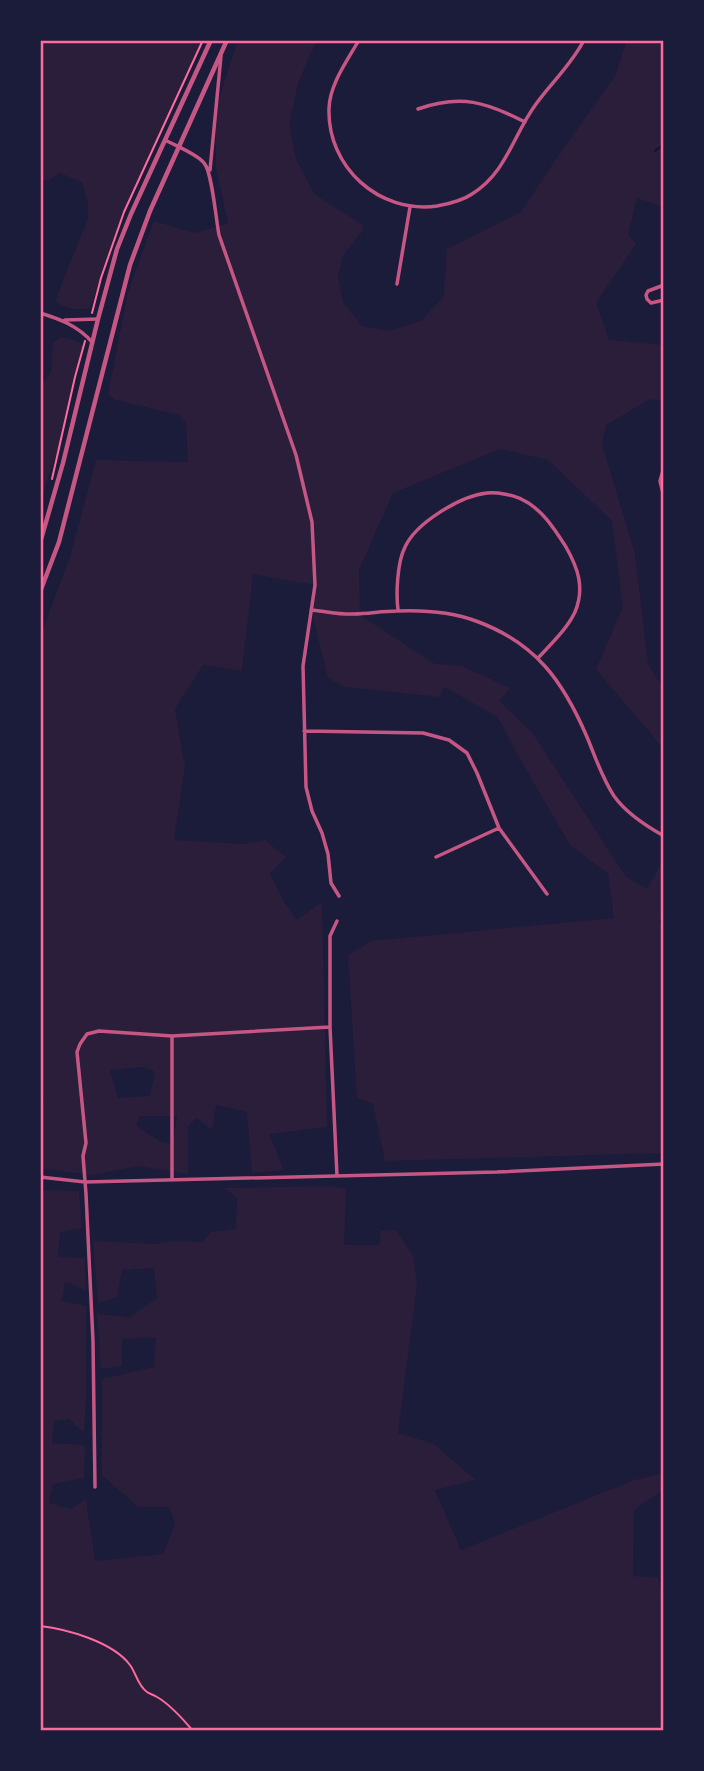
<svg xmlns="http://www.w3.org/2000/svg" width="704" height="1771" viewBox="0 0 704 1771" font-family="Spectral,serif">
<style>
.green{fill:#2a1e3b;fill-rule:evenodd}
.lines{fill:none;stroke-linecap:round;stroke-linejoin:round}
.stream{stroke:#12122b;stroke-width:2}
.path{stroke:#ff6b9d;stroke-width:2}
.minor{stroke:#c65784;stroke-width:3.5}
.tertiary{stroke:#c65784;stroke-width:4.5}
.neatline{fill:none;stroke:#ff6b9d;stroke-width:2.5}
</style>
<rect width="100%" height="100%" fill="#1b1b3a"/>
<path class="green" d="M40 40H203L130 200 90 308C77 311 68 309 56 302L58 293 88 219V203L82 182 60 173 47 181 40 179Z
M238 40H319L310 54 298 84 289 125 296 159 314 194 363 225 362 232 343 255 338 277 343 302 362 326 389 331 421 321 444 296 447 249 521 212 556 159 615 76 627 40H664V207L637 198 628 234 636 244 596 303 609 340 664 345V402L650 399 606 425 602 444 635 554 648 664 664 690V756L662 747 596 669 623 607 612 521 548 460 500 449 393 493 359 570 360 615 435 664 462 666 510 688 499 701 532 732 626 877 647 889 664 859V909L659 924 664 925V1153L385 1161 373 1104 357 1098 348 955 371 941 614 918 608 874 570 845 516 752 498 717 444 687 440 697 345 687 328 678 311 610 315 585 253 574 242 671 203 665 175 709 185 766 174 840 244 844 265 840 286 857 270 874 283 900 297 920 322 902 327 1127 269 1134 284 1170 252 1173 247 1112 216 1105 212 1130 197 1118 188 1126V1174L139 1166 91 1175 40 1168V1120L44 1097 40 1095V637L70 557 96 460 188 462 186 423 179 415 115 400 108 394 128 292 154 221 195 233 228 223 216 168 215 111ZM144 1067 155 1072 150 1096 118 1098 110 1070ZM140 1116H177L173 1144 161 1142 136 1126Z
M60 337 76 340 83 345 64 431 40 502V387L51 372 53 343Z
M328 1186 346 1189 344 1245H379L381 1231 396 1230 413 1256 417 1284 398 1433 434 1444 476 1480 435 1490 461 1550 634 1480 664 1473V1489L634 1510 633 1576 658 1578 664 1607V1731H40V1190L79 1191 82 1228 60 1232 58 1257 85 1258 86 1290 65 1282 62 1301 86 1306V1401L84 1433 69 1419 54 1421 52 1443 85 1445 84 1478 53 1484 49 1503 71 1509 86 1499 95 1561 163 1554 175 1523 169 1507H138L102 1475V1379L154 1367 156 1337 122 1339V1366L101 1369 97 1314 130 1317 157 1298 154 1268 122 1270 117 1297 98 1303 93 1241 156 1244 172 1241 202 1242 211 1232 236 1229 237 1198 224 1188Z"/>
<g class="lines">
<path class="stream" d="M655 151 664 144"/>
<path class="path" d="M92 313 101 278 124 212 203 40
M52 479 75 377 85 341
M40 1626C67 1629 113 1642 130 1665 136 1673 138 1686 147 1692 150 1694 154 1695 157 1697 171 1705 183 1719 193 1731"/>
<path class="minor" d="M359 40C347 61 330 84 329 108 327 167 379 214 437 206 448 204 462 201 472 194 507 172 513 135 536 104 551 83 572 64 584 40
M418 109C461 94 486 102 525 122
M165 140C176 146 197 154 204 163 212 171 216 220 219 235L296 455 312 522 315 585 303 666 306 787 312 811 322 833 328 854 331 883 339 896
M210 170 221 56
M397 284 410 207
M664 285 648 291 646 295 647 299 651 303 664 300
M40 313C60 319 78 326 92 342
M65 320 98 319
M664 467 660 481 664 497
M311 610C325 611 340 615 354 614 368 614 382 611 397 611 423 610 452 612 476 621 536 643 563 681 587 737 595 756 602 778 614 796 626 813 646 826 664 836
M398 610C396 594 397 563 405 547 416 523 460 496 487 493 497 492 514 495 523 500 542 509 555 530 566 547 578 568 585 588 575 612 567 629 551 644 538 658
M304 731 423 733 449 740 467 753 477 773 499 828 547 894
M436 857 499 828
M337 921 330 936V1027L337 1176
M172 1036V1179
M40 1177 85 1182 497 1172 664 1164
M95 1487 93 1341 86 1194 83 1156 86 1143 77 1052 80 1044 87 1034 99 1031 172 1036 330 1027"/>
<path class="tertiary" d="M40 543 63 463 98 319 117 249 131 214 211 40
M40 592 59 542 130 265 150 211 227 40"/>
</g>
<rect width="704" height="1771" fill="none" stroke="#1b1b3a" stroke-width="84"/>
<rect x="42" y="42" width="620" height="1687" class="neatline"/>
</svg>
